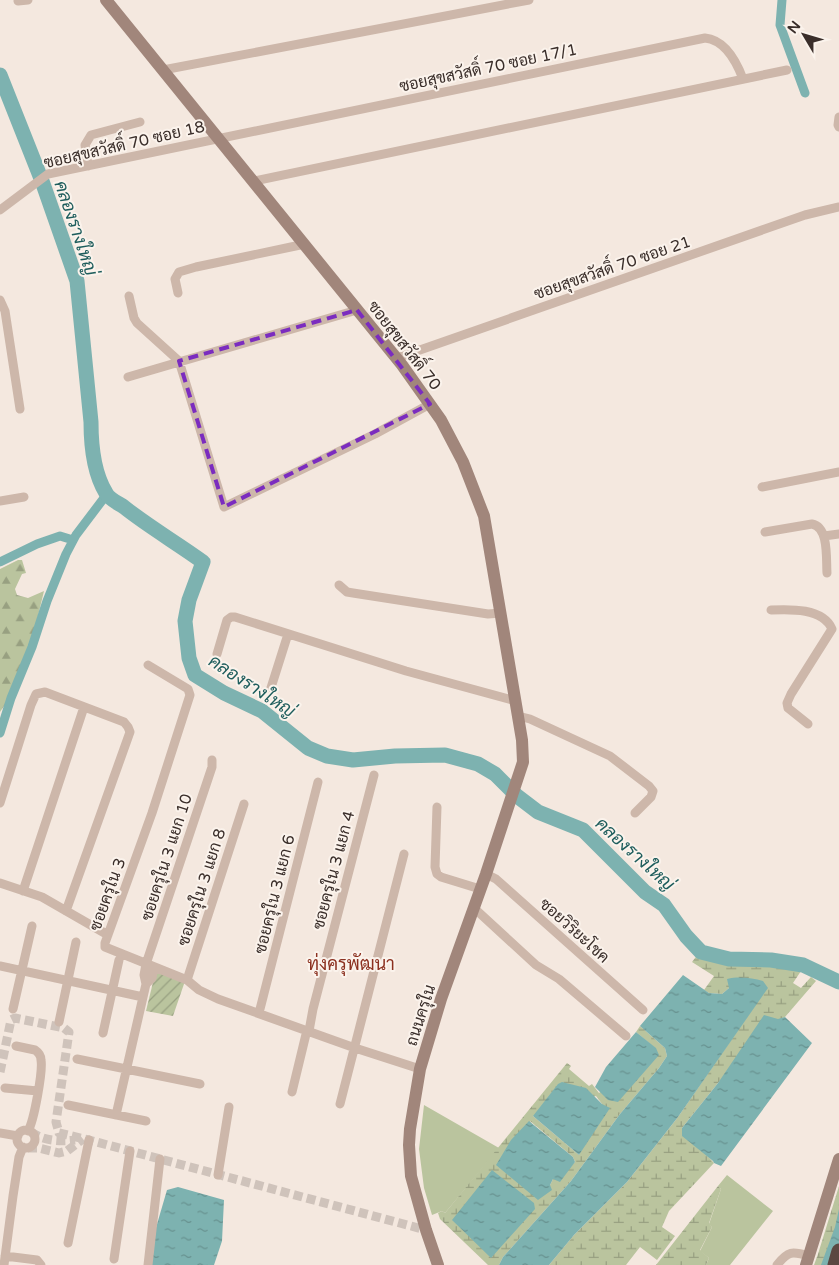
<svg xmlns="http://www.w3.org/2000/svg" width="839" height="1265" viewBox="0 0 839 1265" font-family="'Varela Round',Sarabun,sans-serif">
<style>
.grass{fill:#bac49e}
.forest{fill:url(#forest-firs)}
.wetland{fill:url(#wetland-marsh);fill-rule:evenodd}
.garden{fill:url(#garden-furrows)}
.water{fill:url(#water-ripples)}
.lines{fill:none;stroke-linecap:round;stroke-linejoin:round}
.canal{stroke:#7db2b0;stroke-width:9}
.river{stroke:#7db2b0;stroke-width:15}
.street-tunnel{stroke:#cfc3bb;stroke-width:9;stroke-dasharray:9 4.5;stroke-linecap:butt}
.street{stroke:#cdb7aa;stroke-width:9}
.secondary{stroke:#a1867b;stroke-width:12}
.highway{stroke:#5b4741;stroke-width:15}
.marked{fill:none;stroke:#7b2cbf;stroke-width:4;stroke-dasharray:10 6;stroke-linejoin:round}
.labels{text-anchor:middle;stroke-width:4;stroke-linejoin:round;paint-order:stroke}
.street-label{font-size:16px;fill:#3a2e2a;stroke:#fbf3ec}
.water-label{font-size:18px;font-style:italic;fill:#1e5d5c;stroke:#fbf3ec}
.neighbourhood-label{font-size:18px;fill:#8c3120;stroke:#fbf3ec}
</style>
<defs>
<pattern id="forest-firs" width="22" height="20" patternUnits="userSpaceOnUse" patternTransform="scale(1.25)"><rect width="22" height="20" fill="#bac49e"/><path d="M5 1l3.5 6h-7zM16 11l3.5 6h-7z" fill="#98a081"/></pattern>
<pattern id="wetland-marsh" width="20" height="14" patternUnits="userSpaceOnUse" patternTransform="scale(1.25)"><rect width="20" height="14" fill="#bac49e"/><path d="M1 5h8M5 5V1M11 12h8M15 12V8" fill="none" stroke="#98a081"/></pattern>
<pattern id="garden-furrows" width="10" height="10" patternUnits="userSpaceOnUse" patternTransform="scale(1.25)"><rect width="10" height="10" fill="#bac49e"/><path d="M-1 1l2-2M0 10L10 0M9 11l2-2" fill="none" stroke="#98a081"/></pattern>
<pattern id="water-ripples" width="26" height="14" patternUnits="userSpaceOnUse" patternTransform="scale(1.25)"><rect width="26" height="14" fill="#7db2b0"/><path d="M2 4q2-2 4 0t4 0M15 11q2-2 4 0t4 0" fill="none" stroke="#67918f"/></pattern>
</defs>
<rect width="100%" height="100%" fill="#f4e8df"/>
<path class="grass" d="M424 1105 499 1148 445 1213 442 1211 432 1215 424 1188 419 1149Z
M727 1175 773 1211 730 1265H706L709 1258 700 1251 712 1227 709 1224 721 1189 718 1186Z"/>
<path class="forest" d="M18 560H22L26 573 22 574 15 589 17 595 28 598 44 591 30 649 21 664 8 700 0 712V569Z"/>
<path class="wetland" d="M699 953C733 961 767 963 801 971L793 983 801 988 811 977 816 981 785 1017 779 1020 718 1083 682 1128 714 1163 669 1211 662 1227 675 1236 657 1260 640 1247 626 1265H549L574 1235 627 1182 678 1117 767 988H729L722 994 709 993 704 990 714 976 692 962Z
M640 1026 665 1048 667 1056 659 1068 620 1114 571 1181 503 1257 499 1265H488L440 1219 438 1213 442 1211 445 1213 567 1063 571 1066 569 1069 589 1086 592 1084 599 1093 655 1048 636 1032ZM596 1096 602 1104 579 1155 533 1116ZM530 1121 573 1157 575 1162 553 1179 550 1185Z
M718 1186 721 1189 709 1223 712 1227 700 1250 709 1258 706 1265H656Z
M839 1186V1265H814L818 1254Z"/>
<path class="garden" d="M162 972 185 981 173 1016 146 1011 155 974Z"/>
<path class="water" d="M683 975 709 993 722 994 729 988 727 979C739 976 752 978 763 981L768 988 678 1117 627 1182 574 1235 549 1265H499L503 1257 571 1181 620 1114 659 1068 667 1056 665 1048 640 1026Z
M764 1015 778 1019 785 1017 812 1043 721 1166 714 1163 713 1161 682 1136V1128L718 1083Z
M636 1032 656 1048 659 1055 618 1102 608 1100 595 1087 606 1067Z
M562 1082 586 1088 602 1104 610 1108 579 1155 533 1116 558 1084Z
M529 1121 573 1157 575 1162 560 1182 553 1179 550 1185 552 1190 538 1200 496 1165 511 1140Z
M492 1170 534 1203 535 1209 491 1258 452 1220Z
M178 1187 224 1200 222 1241 214 1265H151L155 1231 167 1190Z
M839 1209V1265H821L835 1227Z"/>
<g class="lines">
<path class="canal" d="M782 0 780 25 805 93
M0 562 37 544 60 536 73 540
M0 733 11 698 32 647 47 601 66 554 76 535 107 494"/>
<path class="river" d="M0 75 42 181 77 281 91 422C91 445 93 472 106 493 109 499 118 503 124 507 149 527 177 543 203 562L189 600 185 621 189 658 195 675 224 693 262 711 308 748 327 756 353 760 395 756 445 755 478 764 495 774 517 796 538 812 583 830 645 892 664 905 686 936 701 952 729 959 771 960 803 965 839 982"/>
<path class="street-tunnel" d="M0 1072 11 1020 15 1018 64 1028 69 1032 56 1122 59 1133 89 1140 426 1230
M31 1132C44 1141 60 1142 75 1140
M28 1148H39L59 1153 67 1151 83 1139"/>
<path class="street" d="M18 1 28 0
M163 70 529 0
M839 117 838 125 839 127
M88 166 85 145 91 135 140 122
M254 181 787 70
M0 210 48 174 705 38C725 40 737 63 743 79
M178 293 175 279 179 272 196 267 305 244
M129 296 134 318 137 323 179 361 224 507 375 434 430 404
M0 300 5 311 20 409
M397 358 805 215 839 207
M128 377 357 310
M762 487 839 472
M0 501 24 497
M765 532 812 524C829 527 826 559 827 573
M824 536 839 534
M339 585 347 592 353 593 488 614 501 613
M771 610C790 609 823 608 832 629L791 694 787 703 788 708 808 724
M217 654 227 620 231 617H235L406 671 516 701
M148 665 188 689 190 695 152 813 105 943V947L187 980 199 990 218 999 355 1048 420 1069
M269 694 288 634
M518 716 530 719 610 756 649 786 653 791 651 797 635 813
M0 803 31 705 36 694 45 692 124 722 128 727 130 732 66 911
M437 807 435 867 437 874 441 877 480 889
M486 874 496 879 643 1010
M0 883 42 897 108 935
M23 891 84 707
M474 908 536 965 559 979 626 1036
M0 966 143 997
M187 980 244 804
M146 984 152 978 154 967
M13 1009 32 926
M259 1013 318 782
M59 1022 76 942
M309 1031 313 1009 374 775
M103 1033 119 960
M16 1046 35 1050C38 1052 41 1055 41 1060 43 1071 34 1121 28 1131
M77 1059 200 1084
M5 1088 38 1091
M292 1092 307 1030
M340 1104 404 854
M68 1105 146 1121
M116 1115 146 984 144 975 146 964 212 767V760
M17 1139a9 9 0 1 1 18 0a9 9 0 1 1-18 0Z
M0 1133 18 1136
M218 1175 229 1107
M68 1243 89 1140
M5 1256 37 1260 41 1265
M114 1259 130 1151
M4 1265 13 1196 19 1157 23 1147
M148 1265 160 1159
M777 1265C788 1251 792 1251 809 1256"/>
<path class="secondary" d="M106 0 402 365 441 420 463 462 484 516 522 740 523 762 486 874 441 999 420 1069 410 1129 409 1145 411 1176 426 1230 438 1265
M806 1265 839 1159"/>
<path class="highway" d="M835 1265 839 1251"/>
</g>
<path class="marked" d="M357 310 430 404 224 507 179 361Z"/>
<g class="labels">
<g class="street-label">
<text transform="translate(488 67) rotate(-12)" y="6">ซอยสุขสวัสดิ์ 70 ซอย 17/1</text>
<text transform="translate(124 144) rotate(-13)" y="6">ซอยสุขสวัสดิ์ 70 ซอย 18</text>
<text transform="translate(612 267) rotate(-19)" y="6">ซอยสุขสวัสดิ์ 70 ซอย 21</text>
<text transform="translate(405 345) rotate(52)" y="6">ซอยสุขสวัสดิ์ 70</text>
<text transform="translate(166 857) rotate(-72)" y="6">ซอยครุใน 3 แยก 10</text>
<text transform="translate(333 870) rotate(-75)" y="6">ซอยครุใน 3 แยก 4</text>
<text transform="translate(201 887) rotate(-72)" y="6">ซอยครุใน 3 แยก 8</text>
<text transform="translate(107 894) rotate(-70)" y="6">ซอยครุใน 3</text>
<text transform="translate(274 894) rotate(-76)" y="6">ซอยครุใน 3 แยก 6</text>
<text transform="translate(575 930) rotate(42)" y="6">ซอยวิริยะโชค</text>
<text transform="translate(420 1015) rotate(-72)" y="6">ถนนครุใน</text>
</g>
<g class="water-label">
<text transform="translate(76 228) rotate(71)" y="6">คลองรางใหญ่</text>
<text transform="translate(252 686) rotate(33)" y="6">คลองรางใหญ่</text>
<text transform="translate(635 854) rotate(42)" y="6">คลองรางใหญ่</text>
</g>
<g class="neighbourhood-label">
<text x="351" y="970">ทุ่งครุพัฒนา</text>
</g>
</g>
<g transform="translate(804 35) rotate(308)" stroke="#fbf3ec" stroke-width="4" paint-order="stroke">
<path d="M0-4L9 19L0 12L-9 19Z" fill="#3a2e2a"/>
<text y="-8" font-size="14" font-weight="bold" text-anchor="middle" fill="#3a2e2a">N</text>
</g>
</svg>
